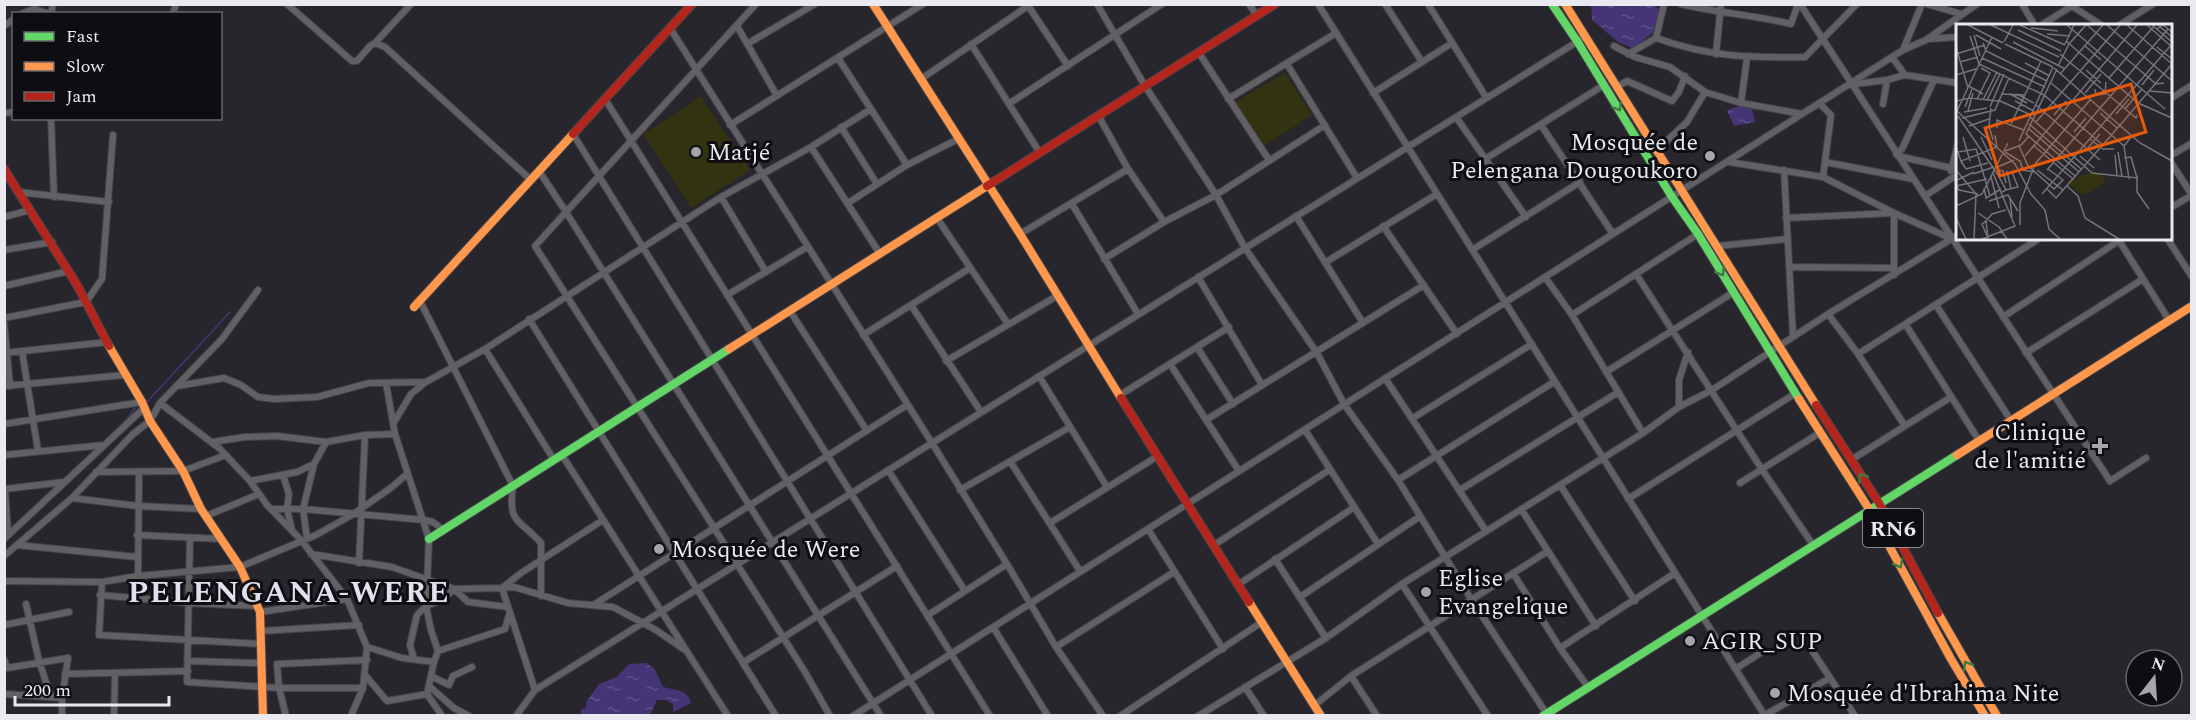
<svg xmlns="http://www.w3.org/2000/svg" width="2196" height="720" viewBox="0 0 2196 720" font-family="Spectral,serif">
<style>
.green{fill:#331}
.water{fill:url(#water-ripples)}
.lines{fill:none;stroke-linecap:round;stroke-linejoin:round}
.stream{stroke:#453476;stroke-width:1.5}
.street-casing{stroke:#444348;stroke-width:8}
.fast-casing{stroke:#444348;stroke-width:10}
.slow-casing{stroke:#444348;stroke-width:10}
.jam-casing{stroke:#444348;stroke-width:10}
.street{stroke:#616165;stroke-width:6}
.fast{stroke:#63d668;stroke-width:8}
.slow{stroke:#ff974d;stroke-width:8}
.jam{stroke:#b3261e;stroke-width:8}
.oneway{stroke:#3d7c41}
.poi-dot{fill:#a6a5ab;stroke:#0e0e12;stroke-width:2}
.labels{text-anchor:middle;stroke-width:6;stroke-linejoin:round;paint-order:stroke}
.shield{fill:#0e0e12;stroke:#a8a7ad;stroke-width:1.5}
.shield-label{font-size:22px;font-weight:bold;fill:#eae9f0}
.poi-label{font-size:24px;fill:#eae9f0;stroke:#0e0e12;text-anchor:start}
.district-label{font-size:30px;font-weight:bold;letter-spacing:1.5px;fill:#e2e0ee;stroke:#0e0e12}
.inset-road{fill:none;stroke:#75747a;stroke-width:1.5}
.view{fill:#e8590c;fill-opacity:0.15;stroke:#e8590c;stroke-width:3}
.inset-edge{fill:none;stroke:#eae9f0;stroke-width:3}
</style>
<defs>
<pattern id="water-ripples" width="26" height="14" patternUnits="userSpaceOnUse" patternTransform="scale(1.5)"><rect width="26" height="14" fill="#453476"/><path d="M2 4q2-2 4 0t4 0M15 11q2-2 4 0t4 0" fill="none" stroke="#60518a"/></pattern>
</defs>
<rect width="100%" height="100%" fill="#27262c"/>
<path class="green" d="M1285 73 1312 115 1264 146 1235 102Z
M701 96 750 170 691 208 643 134Z"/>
<path class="water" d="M1591 4 1656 6 1660 13C1653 30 1660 28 1645 39 1640 43 1640 46 1634 49L1618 42 1592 20Z
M1743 105 1752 109 1755 122 1734 126 1727 110Z
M647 663 655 670 663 687C675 690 688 689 691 703L673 712V704L666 700H657L650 715H581V709H585L587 701 599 684 617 677 629 664Z"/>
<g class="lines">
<path class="stream" d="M8 183 24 209
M147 402 230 312
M123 424 135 408"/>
<defs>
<path id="street" d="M287 4 352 61H357L370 46 375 43 385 47 531 180
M756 4 535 246 737 564 805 672 830 716
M1027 4 1068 66
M1097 4 1145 86 1216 195 1245 248 1317 353 1344 404 1398 480 1471 599 1546 713
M1249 4 1257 16
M1318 4 1765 716
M1385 4 1422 62
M1428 4 1486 97
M1681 4C1717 13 1754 15 1791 24L1798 4
M1800 4 2110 481 2146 458
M1927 4 1961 14
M2022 4 2035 26
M2070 5 2103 26
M21 14 34 9 50 14
M51 14 53 4
M173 14 176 4
M4 26 14 19
M737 26 777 96
M2040 26 2075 4
M2118 26 2153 4
M670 28 932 443 1007 564 1056 647 1103 716
M1656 38C1709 57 1750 58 1805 57L1857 4
M1928 39 1958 37
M375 43 411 4
M747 44 815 4
M971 44 1040 153
M1614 46 1635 57 1670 67 1705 92 1741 103 1802 114
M1903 50 1922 4
M1199 53 1269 160
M1628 54 1656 38 1664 4
M1716 54 1721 4
M1892 57 1905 75
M838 58 907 165
M1287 64 1357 178
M921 79 1028 6
M1855 84 1887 80 1905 75 1958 83
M1617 87 1627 81 1672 101 1679 92 1685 76
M1373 93 1452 43
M605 99 990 716
M1228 99 1336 33
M2170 99 2192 85
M1010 103 1162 4
M1741 103 1747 58
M1819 103 1831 115 1823 177
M1883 104 1887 80
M4 113 14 112
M1099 117 1128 169 1164 222
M1456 117 1526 217
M51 118 54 197
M730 125 923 4
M1541 125 1613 234
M841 127 877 184
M573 134 932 716
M811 147 880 254
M1656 151 1687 122 1705 92
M1896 154 1902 149 1934 80
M1898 156 1951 168
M2170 156 2192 143
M1485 159 1604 85
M2170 161 2192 195
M1729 162 1823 177 1894 213 1950 238
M1825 162 1913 179
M1784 170 1793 336
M539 171 566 212 881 716
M1951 171 1958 143
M18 192 109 202
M1925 196 1958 174
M721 197 766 272
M848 203 907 165 958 139
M1072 204 1138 314
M2170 208 2192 195
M1296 216 1363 323
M4 217 30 210
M937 218 1008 324
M1786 218 1894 213V275
M1383 226 1457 334
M1020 234 1128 169
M2167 238 2192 277
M2118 239 2169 320
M1718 246 1787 239
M4 250 52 242
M1472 250 1580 182
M1104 259 1164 222 1216 195 1325 125
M1326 262 1437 194
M1789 267 1893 268
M1636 274 1761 468 1813 545
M1198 277 1262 385
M1545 277 1572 315 1643 433
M4 286 69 271
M727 295 807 247
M420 301 513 486C508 525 518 517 541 543V596
M911 305 981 412
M1936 305 2010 419
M790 311 867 431
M1828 314 1858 354 1905 426
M1572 315 1698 234
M2003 317 2123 238
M4 318 86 302 102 279 113 135
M529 319 776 716
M4 323 10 386
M1906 325 1978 439
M863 335 970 268
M1197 347 1233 404
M485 349 554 460
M22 351 38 451
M4 353 108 342
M2026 353 2143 279
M1858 354 2040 238
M946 361 1057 296
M1170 364 1239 471
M1606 372 1734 292
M1039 376 1107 487
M1385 378 1486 531
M386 383 395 434 429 539 426 606 431 630 438 651 434 662 427 694 442 716
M4 386 125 375
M177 386 224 378 241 385 258 397 274 399 317 397 369 383 426 382 485 349 721 197 811 147 871 109
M1120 395 1229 327
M160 403 219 448 250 481 267 505 301 540 347 599 367 647 363 688 351 716
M1679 407V380L1688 352
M1413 418 1532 344
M1206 420 1424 285
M4 424 142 402
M393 424 411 394 426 382
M1305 430 1378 544
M212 442 245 437 277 436 326 442 365 435 395 434
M4 455 104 445
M562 455 728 716
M1851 460 1951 397
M1010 461 1080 571
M888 470 965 591
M96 472 183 471 226 455
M283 475 289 494 287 509 292 530
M1398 480 1554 382
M250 481 297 472 314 464
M1740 483 1821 432
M1560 485 1635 601
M960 490 1070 427
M1460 490 1617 393
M72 498 138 506 201 509
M1628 499 1796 393
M271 509H303L424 520 433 522 443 530
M1521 509 1596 626
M206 516 259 494
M1050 523 1158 456
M1148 529 1223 649
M8 535 5 489 64 482
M137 535 221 539
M190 538 187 682 279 688H363
M307 538 303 509 314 464 326 442
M4 539 144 408
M17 545 137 557
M1214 545 1329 470
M311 554 392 567 454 589 502 588 521 573 603 520
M4 556 72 498 133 434 150 421 160 403 222 339 258 290
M1275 559 1326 638
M359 563 365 435
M1513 573 1560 648 1588 687
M138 576 139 472
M4 581 102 582 138 576 240 567 316 535 352 515 392 487 407 474
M102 582 99 635 261 644
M1239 584 1353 508
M1402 584 1488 716
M100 595 189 603 258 606
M1300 597 1419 517
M26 604 39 661 51 697
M595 604 907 405
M260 612 347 599
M928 615 1007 564
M4 625 69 612
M993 627 1048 716
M262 631 359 625
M367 647 402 658 434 662
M1056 647 1174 572
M1560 648 1675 573
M438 651 505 629 510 612
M1813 652 1855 716
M4 659 7 668 68 658 62 698V716
M414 659 410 645 417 615 426 606 444 599 454 589 468 602 508 607
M188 661 260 663
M744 662 897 566
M1737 668 1762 652
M65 674 188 671
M365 675 387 701 427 694
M431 676 449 685 453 676 472 667
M1351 676 1377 716
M430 687 454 708 469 716
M1245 687 1264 716
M535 690 502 588 514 587 568 603 613 607 656 630 685 650
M4 694 62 698
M1315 705 1351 676 1548 551
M1765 715 1830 678
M114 716 115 673
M286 716 279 688 277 664 367 660
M516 716 535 690 1580 40
M853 716 1903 50 1926 40 1977 4
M1120 716 1262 622
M1198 716 1326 638 1402 584 1643 433 1679 407 1712 390 1828 314 1958 235"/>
<path id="fast" d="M1552 4 1577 41 1672 197 1698 234 1799 399
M429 539 729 349
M1543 716 1957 455"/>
<path id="slow" d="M873 4 1020 234 1121 398
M1565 4 1816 405
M414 307 573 134
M109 346 142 402 150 421 183 471 201 509 240 567 260 612 263 716
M729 349 987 186
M1799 399 1869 509 1951 659 1985 716
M1957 455 2192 306
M1249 602 1321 716
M1938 613 1997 716"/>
<path id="jam" d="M573 134 692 4
M4 169 77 285 109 346
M987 186 1275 4
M1121 398 1249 602
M1816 405 1879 503 1938 613"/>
</defs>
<use href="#street" class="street-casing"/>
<use href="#fast" class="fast-casing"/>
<use href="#slow" class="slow-casing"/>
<use href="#jam" class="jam-casing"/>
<use href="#street" class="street"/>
<use href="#fast" class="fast"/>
<use href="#slow" class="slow"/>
<use href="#jam" class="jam"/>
</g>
<defs><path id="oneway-chevron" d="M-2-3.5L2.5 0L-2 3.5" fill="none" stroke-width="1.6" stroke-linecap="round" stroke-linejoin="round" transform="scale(1.5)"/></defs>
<g class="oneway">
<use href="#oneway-chevron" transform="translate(1618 107) rotate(59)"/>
<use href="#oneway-chevron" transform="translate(1721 272) rotate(58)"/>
<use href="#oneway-chevron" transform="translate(1862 477) rotate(-124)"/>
<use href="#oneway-chevron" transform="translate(1899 564) rotate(61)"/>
<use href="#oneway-chevron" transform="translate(1967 665) rotate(-121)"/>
</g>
<g class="poi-dot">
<circle cx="696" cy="152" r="6"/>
<circle cx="1710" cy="156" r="6"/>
<path d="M2097 437h6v6h6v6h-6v6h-6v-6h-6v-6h6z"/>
<circle cx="659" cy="549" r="6"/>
<circle cx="1426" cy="592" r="6"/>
<circle cx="1690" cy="641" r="6"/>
<circle cx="1775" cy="693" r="6"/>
</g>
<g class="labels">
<rect class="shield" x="1863" y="509" width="60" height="38" rx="4.5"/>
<g class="shield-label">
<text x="1893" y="536">RN6</text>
</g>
<g class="poi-label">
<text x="1698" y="150" text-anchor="end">Mosquée de<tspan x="1698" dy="28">Pelengana Dougoukoro</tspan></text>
<text x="708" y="160">Matjé</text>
<text x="2086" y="440" text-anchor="end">Clinique<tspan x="2086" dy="28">de l'amitié</tspan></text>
<text x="671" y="557">Mosquée de Were</text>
<text x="1438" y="586">Eglise<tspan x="1438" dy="28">Evangelique</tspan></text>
<text x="1702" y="649">AGIR_SUP</text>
<text x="1787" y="701">Mosquée d'Ibrahima Nite</text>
</g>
<g class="district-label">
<text x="289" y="602">PELENGANA-WERE</text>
</g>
</g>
<g transform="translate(1956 24)">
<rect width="216" height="216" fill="#27262c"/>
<path d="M133 149 146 150 150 158 127 171 110 158Z" fill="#331"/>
<path class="inset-road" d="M12 1 47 19M35 1 103 33M64 1 109 21M111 1 209 85M131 1 200 60 208 59M151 1 216 57M171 1 216 40M191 1 216 23M196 1 216 18M202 1 216 13M75 4 102 7M201 5 207 1 216 8M62 6 105 27M91 10 114 12M18 11 24 32M20 11 45 25M14 12 23 40 88 71 147 121M110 17 182 79 216 94M48 18 57 1M57 18 109 45M27 19 30 27 91 57M49 20 97 43M109 20 118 1M129 22 145 36M0 23 12 64M201 23 216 35M0 30 29 21M104 30 180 94 181 91M26 34 89 63M4 38 22 33M69 39 94 52M102 42 113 20 130 1M98 44 184 119 216 137M101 45 70 110 119 152M130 46 145 59M105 49 147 1M0 51 20 45M153 54 199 1M94 58 168 122M11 61 27 70M186 61 198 46M139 65 140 71 149 70 150 58M194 67 216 69M129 69 145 50M45 70 69 71M54 70 71 79M61 70 78 79M21 75 34 49 25 44M27 76 41 48M31 76 44 50M42 76 75 91M0 77 14 74 42 77M59 77 78 87M80 81 144 136M9 83 16 65M34 83 48 50M35 84 33 102 37 116M169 85 186 65M1 87 59 140 75 170 89 186 93 205 104 215M12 87 17 69M8 88 31 84M0 89 36 13M144 89 161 104M160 90 173 75M98 91 110 77M2 92 42 151 50 166 46 168M74 93 136 149 181 154 175 133 168 134M6 94 39 86 53 54M80 98 164 1M55 100 85 37M73 100 125 145M165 100 216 40M13 102 33 95M41 104V96L68 106M72 104 123 148M118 108 130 94M7 113 14 137M25 113 36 136M134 115 147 125H158M63 117 97 43M77 121 117 155M63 122 72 142 98 165 107 156 92 145M0 123 6 140M131 125 144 110M49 127 65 121 73 112M2 128 20 125 34 172M49 128 64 137 67 146 78 148M162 128 166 152M159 131 161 151M69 132 181 1M124 132 138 144M130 140 165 100M39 144 58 136M10 145 5 137 41 123 39 111M10 145 32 139M0 146 20 170 18 215M41 146 47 147 50 159M81 146 107 166 130 140M91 146 212 5M51 147 55 165M17 150 38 143M181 152V168L193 185M35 153 43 184M173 155 168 122 176 112M1 156 18 148M0 160 3 166 22 170M0 162 31 155M111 162 122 172 129 194 163 215M28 164 30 174 45 165M91 165 100 174 107 166M49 166 62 163 56 148 61 147M86 170 216 20M54 175 56 193M33 177 52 171 62 187M0 182 26 170 52 119M22 189 43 203 51 215M0 194 10 215M30 197 26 200 32 214 30 197 36 190 50 186M64 201V179L79 140 135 75M26 215 59 202 37 149"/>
<path class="view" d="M175 60 190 108 44 152 29 104Z"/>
<rect width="216" height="216" class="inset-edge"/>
</g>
<rect width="2196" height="720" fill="none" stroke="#eae9f0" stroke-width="12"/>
<rect x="12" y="12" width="210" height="108" fill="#0e0e12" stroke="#66666b" stroke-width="1.5"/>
<rect x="24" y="32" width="30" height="9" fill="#63d668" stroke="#66666b" stroke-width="1.5"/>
<text x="66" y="42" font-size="18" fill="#eae9f0">Fast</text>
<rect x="24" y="62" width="30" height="9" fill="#ff974d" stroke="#66666b" stroke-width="1.5"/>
<text x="66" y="72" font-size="18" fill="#eae9f0">Slow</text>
<rect x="24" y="92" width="30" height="9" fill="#b3261e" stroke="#66666b" stroke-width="1.5"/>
<text x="66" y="102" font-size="18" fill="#eae9f0">Jam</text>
<g transform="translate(2154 678) rotate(17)"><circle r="28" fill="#0e0e12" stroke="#66666b" stroke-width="1.5"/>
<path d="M0-4.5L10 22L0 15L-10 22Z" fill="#a6a5ab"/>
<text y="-9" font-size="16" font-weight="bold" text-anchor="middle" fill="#eae9f0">N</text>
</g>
<path d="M15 696v9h154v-9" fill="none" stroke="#eae9f0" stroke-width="3"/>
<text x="24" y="696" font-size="18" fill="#eae9f0" stroke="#0e0e12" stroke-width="4.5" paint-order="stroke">200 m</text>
</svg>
